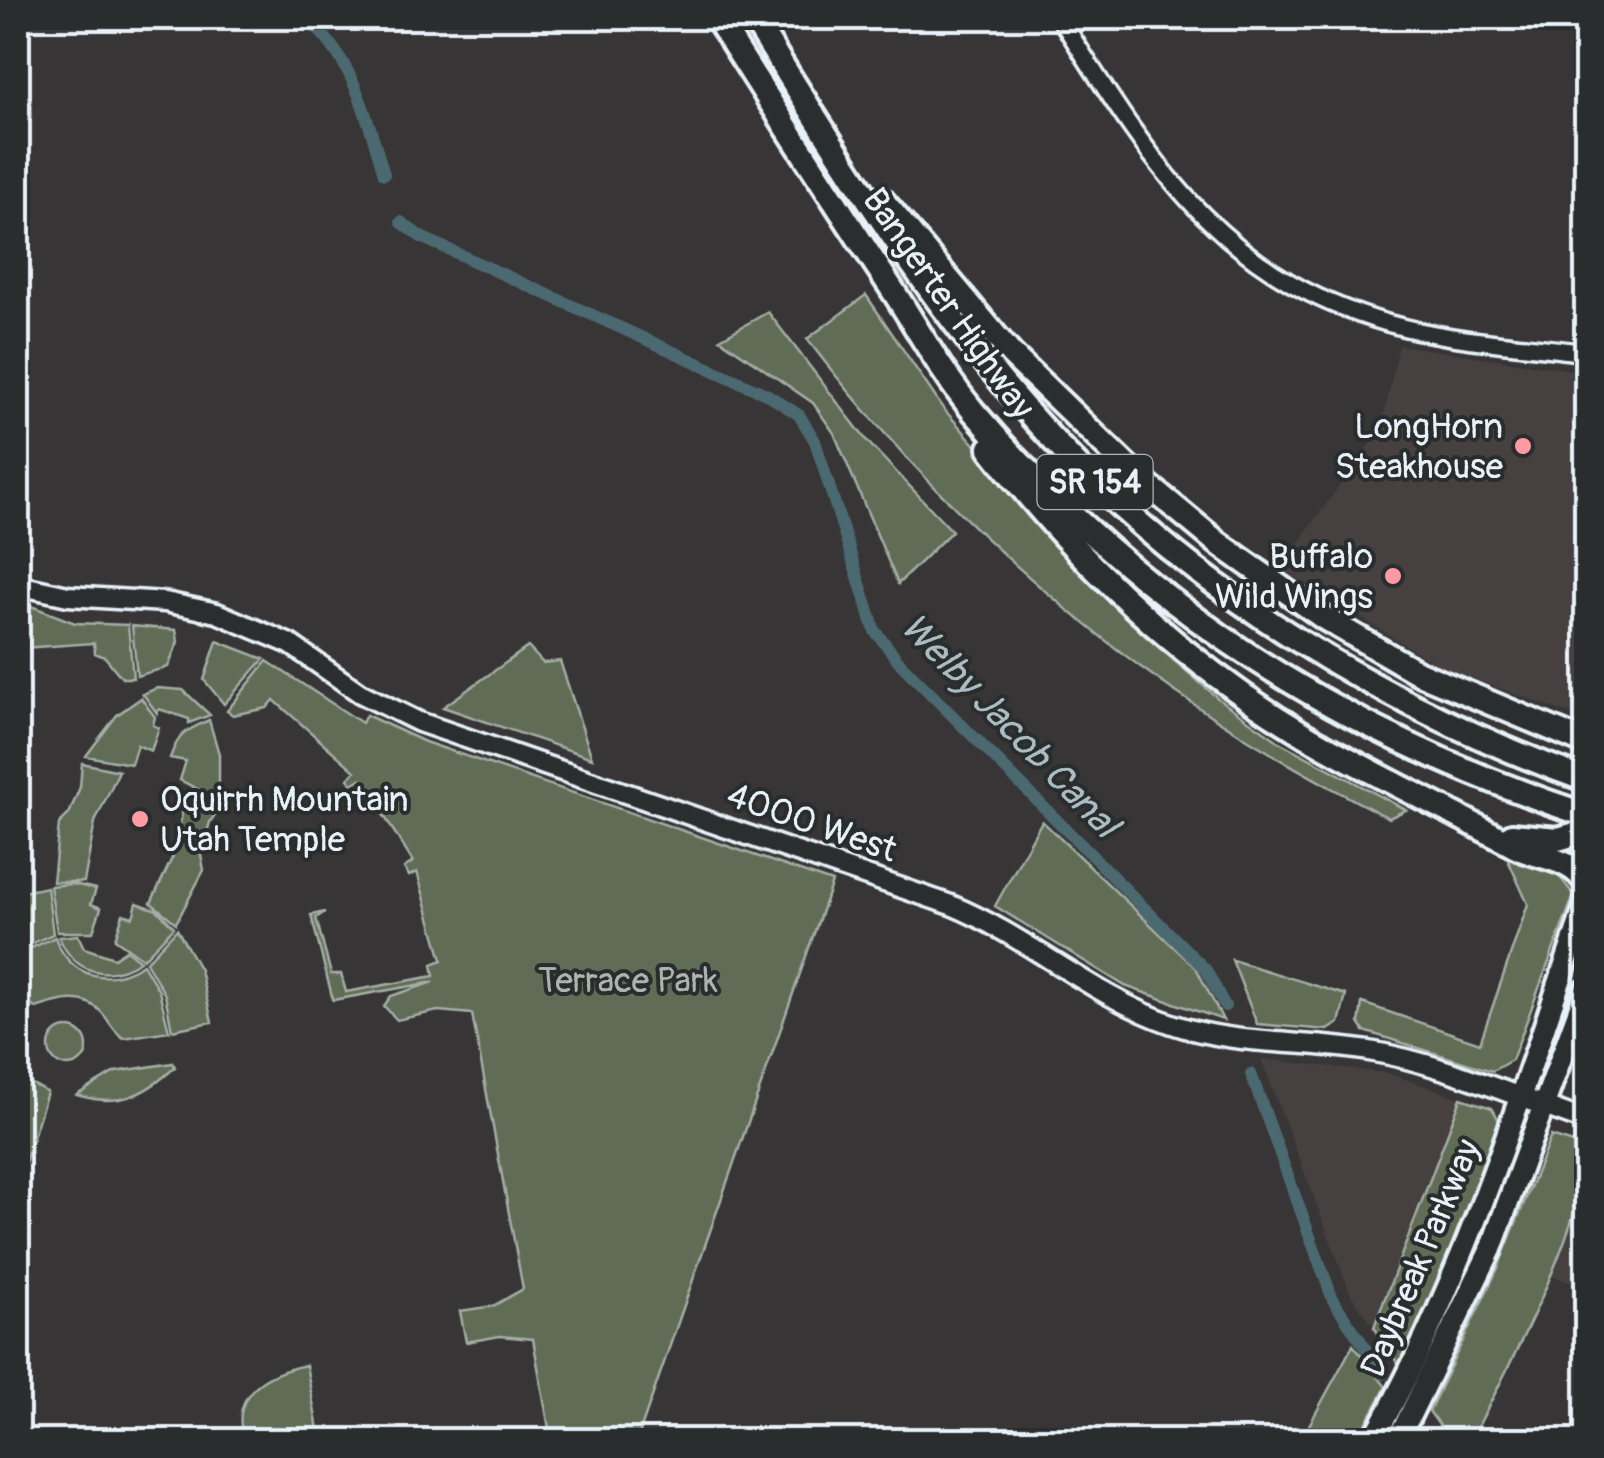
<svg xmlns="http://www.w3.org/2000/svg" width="1604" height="1458" viewBox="0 0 1604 1458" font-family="Pangolin,sans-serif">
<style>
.built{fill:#463f40}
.green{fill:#606c54;stroke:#a4aea6;stroke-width:2.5}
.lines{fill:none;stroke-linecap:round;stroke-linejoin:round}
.canal{stroke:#4c696f;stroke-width:12}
.tertiary-casing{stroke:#e8f1f8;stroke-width:22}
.secondary-casing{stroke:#e8f1f8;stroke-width:25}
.primary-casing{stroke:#e8f1f8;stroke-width:28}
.motorway-casing{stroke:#e8f1f8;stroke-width:30}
.tertiary{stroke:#2a2d2e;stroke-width:15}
.secondary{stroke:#2a2d2e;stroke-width:18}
.primary{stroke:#2a2d2e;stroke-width:20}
.motorway{stroke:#2a2d2e;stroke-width:22}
.poi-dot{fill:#ff9aa2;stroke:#2a2d2e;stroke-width:4}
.labels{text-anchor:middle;stroke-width:8;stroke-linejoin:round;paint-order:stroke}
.shield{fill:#2a2d2e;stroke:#afb6bb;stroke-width:2.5}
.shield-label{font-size:32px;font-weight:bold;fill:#e8f1f8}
.street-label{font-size:35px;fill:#e8f1f8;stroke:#2a2d2e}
.poi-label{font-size:35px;fill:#e8f1f8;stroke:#2a2d2e;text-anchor:end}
.park-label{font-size:35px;fill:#abb5ae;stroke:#2a2d2e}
.water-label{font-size:38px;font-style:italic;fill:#aabbc1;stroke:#2a2d2e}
</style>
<rect width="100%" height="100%" fill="#373536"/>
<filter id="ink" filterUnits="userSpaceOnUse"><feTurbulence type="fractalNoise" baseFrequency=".01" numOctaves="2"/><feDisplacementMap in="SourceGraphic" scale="20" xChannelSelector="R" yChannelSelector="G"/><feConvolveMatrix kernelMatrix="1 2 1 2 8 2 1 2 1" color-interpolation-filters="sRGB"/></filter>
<g filter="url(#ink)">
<path class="built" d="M1399 345 1586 372V720L1441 667 1280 568 1381 428Z
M1261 1059 1387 1073 1461 1098 1374 1327 1351 1295Z
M1586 1175V1288L1549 1275Z"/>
<path class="green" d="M866 295 942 407 1142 633 1220 700 1281 743 1406 810 1389 818C1158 703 964 544 807 339Z
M768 312 867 441 952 531 898 584 834 433 813 403 720 339Z
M18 601 75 623 128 625 133 678H122L105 657 95 653 94 643 22 648 23 658 18 659Z
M132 626 176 630 178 642 168 667 137 676Z
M217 641 264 659 224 704 204 680Z
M528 647 543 663 560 661 592 758 443 707Z
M267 661 362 723 366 715 425 742 832 882 637 1440H551L533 1339 500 1336 466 1342 460 1311 493 1306 523 1289 472 1014 438 1011 397 1020 384 1006 391 996 434 982 333 1000 311 915 325 912 316 918 331 974H341L346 992 434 976 432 964 442 960 417 872 409 876 404 868 413 862 361 779 352 784 348 779 355 771 274 700 267 708 233 715 227 711Z
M157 688 183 690 210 715 189 723V719L159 709 157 713 143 694Z
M141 698 155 717 153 725 159 728 151 751 137 745 131 764 86 756 117 715Z
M209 720 219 754V800L180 780 186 761 170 758C179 732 186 731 209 720Z
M82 763 119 771 95 822 84 882H53L59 824 69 814 80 787Z
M186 794 219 809 210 822 201 855 204 870 176 923 151 903 174 854Z
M1042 821 1196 968 1223 1020 1125 986 995 906Z
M1507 858 1559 876 1574 895 1512 1060 1492 1071 1364 1031 1359 1023 1362 1003 1480 1043 1528 904Z
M73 884 96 889 91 904 101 908 93 932H57L50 886Z
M47 887 53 934 18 950V893Z
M137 903 157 910 174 927 143 959 115 939 123 914 133 917Z
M177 929 200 970 212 1022 172 1030 165 995 146 962Z
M78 935 84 948 114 958 126 950 140 961C108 982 74 974 59 937Z
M55 937C70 978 108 987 143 964L159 991 169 1031 124 1038C113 1032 111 1023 103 1014 84 992 60 1000 36 1008L18 998V954Z
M1232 960 1346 995 1339 1023 1328 1030 1257 1024Z
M49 1047a19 19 0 1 1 38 0a19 19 0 1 1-38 0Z
M173 1063 175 1067C145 1095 119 1108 77 1095L115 1072Z
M18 1076 47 1092 18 1186Z
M1461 1098 1492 1108 1502 1125 1456 1242 1399 1365 1374 1327Z
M1551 1136 1586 1147C1587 1222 1507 1370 1471 1440H1450L1429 1411 1497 1270Z
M1353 1345 1386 1387 1357 1440H1301Z
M306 1365 320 1440H244C229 1393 266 1373 306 1365Z"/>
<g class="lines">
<path class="canal" d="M306 18C354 59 366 115 384 174
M401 222 421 237 768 395 799 415 815 441 875 631 901 664 1206 970 1225 1006
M1251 1074 1333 1300 1383 1374"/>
<defs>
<path id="tertiary" d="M1060 18C1153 165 1223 283 1406 328 1464 342 1527 345 1586 353"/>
<path id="secondary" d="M18 585 68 596 165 602 217 613 290 644 360 693 419 722 951 905C1029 937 1093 997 1172 1024 1236 1046 1303 1040 1369 1051 1442 1063 1516 1097 1586 1121"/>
<path id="primary" d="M1373 1440C1468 1271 1524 1086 1586 903
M1398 1440 1491 1249 1586 990"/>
<path id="motorway" d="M717 18C774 108 831 197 890 286 917 327 942 374 974 412 1142 608 1343 735 1586 815
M753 18C845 165 935 315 1055 442 1199 596 1390 709 1586 780
M883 201 1011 354 1137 476 1218 543 1324 618 1419 673 1586 743
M990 448C1077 561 1182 662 1305 735 1373 775 1446 808 1514 846 1539 859 1571 857 1586 883
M1512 835 1558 839 1586 831
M1579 1013 1586 1005"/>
</defs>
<use href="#tertiary" class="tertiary-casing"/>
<use href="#secondary" class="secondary-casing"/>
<use href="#primary" class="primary-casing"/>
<use href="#motorway" class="motorway-casing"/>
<use href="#tertiary" class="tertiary"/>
<use href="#secondary" class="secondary"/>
<use href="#primary" class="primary"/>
<use href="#motorway" class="motorway"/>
</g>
</g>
<g class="poi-dot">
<circle cx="1523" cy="446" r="10"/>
<circle cx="1393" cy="576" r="10"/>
<circle cx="140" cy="819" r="10"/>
</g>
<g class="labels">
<rect class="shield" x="1037.5" y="455" width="115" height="54" rx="8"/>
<g class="shield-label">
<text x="1095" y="493">SR 154</text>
</g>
<g class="street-label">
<text transform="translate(949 303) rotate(55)" y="12">Bangerter Highway</text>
<text transform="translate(812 822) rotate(19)" y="12">4000 West</text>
<text transform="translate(1420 1258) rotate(-67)" y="12">Daybreak Parkway</text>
</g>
<g class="poi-label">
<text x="1503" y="438">LongHorn<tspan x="1503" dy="40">Steakhouse</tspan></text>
<text x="1373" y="568">Buffalo<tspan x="1373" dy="40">Wild Wings</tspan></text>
<text x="160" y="811" text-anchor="start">Oquirrh Mountain<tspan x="160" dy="40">Utah Temple</tspan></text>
</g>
<g class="park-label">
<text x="628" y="992">Terrace Park</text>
</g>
<g class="water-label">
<text transform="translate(1010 725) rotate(46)" y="13">Welby Jacob Canal</text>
</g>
</g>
<rect width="1604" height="1458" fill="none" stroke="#2a2d2e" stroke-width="60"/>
<rect x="30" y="30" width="1544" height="1398" fill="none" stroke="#e8f1f8" stroke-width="4" filter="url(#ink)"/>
</svg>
